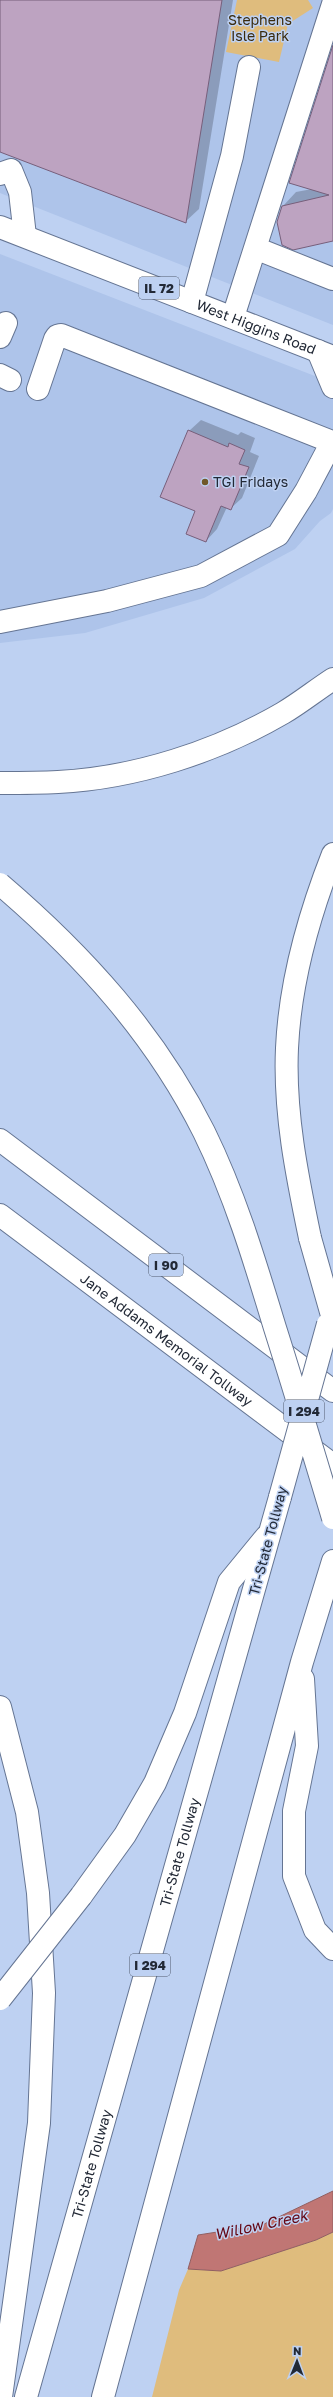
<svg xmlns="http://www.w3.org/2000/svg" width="333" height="2397" viewBox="0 0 333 2397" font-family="'Golos Text',sans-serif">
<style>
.built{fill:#aec4ea}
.green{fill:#dfbc7d}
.water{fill:#c07674;stroke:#915f61}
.shadow{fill:#0003}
.building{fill:#bda3c1;stroke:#775f7b}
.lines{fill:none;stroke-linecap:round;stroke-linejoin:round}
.minor-casing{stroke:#657593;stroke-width:24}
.major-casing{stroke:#657593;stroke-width:24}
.highway-casing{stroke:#657593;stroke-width:24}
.minor{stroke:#fff;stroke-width:22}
.major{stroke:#fff;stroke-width:22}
.highway{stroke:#fff;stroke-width:22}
.highway-bridge-casing{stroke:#657593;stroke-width:24;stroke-linecap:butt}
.highway-bridge{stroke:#fff;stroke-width:22}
.poi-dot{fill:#705829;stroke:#bed1f2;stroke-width:1.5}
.labels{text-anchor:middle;stroke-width:3;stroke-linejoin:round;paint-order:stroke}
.shield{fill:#bed1f2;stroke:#515b6e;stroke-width:1}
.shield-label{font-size:13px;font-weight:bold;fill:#222936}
.park-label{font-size:14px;fill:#3b2c0e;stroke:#bed1f2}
.street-label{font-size:14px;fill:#222936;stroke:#bed1f2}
.poi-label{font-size:14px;fill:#222936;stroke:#bed1f2;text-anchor:start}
.water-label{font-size:15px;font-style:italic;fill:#640614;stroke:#bed1f2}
</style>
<rect width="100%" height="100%" fill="#bed1f2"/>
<path class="built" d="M0 0H333V325L0 193Z
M0 254 333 383V509L331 513 320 521 295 549 204 598 85 633 0 643Z"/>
<path class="green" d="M237 0H308L313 8 288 24 279 62 226 52Z
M333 2232V2397H152L179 2290 188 2269 221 2271 316 2240Z"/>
<path class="water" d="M333 2191V2232L316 2240 221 2271 188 2269 198 2235 262 2225Z"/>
<path class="shadow" d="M0 0H233L199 209 185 222 0 150Z
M333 48V240L283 206 296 192 312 189Z
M201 420 238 435 241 432 255 438 250 452 259 456 242 498 230 509 227 507 217 529 206 541 196 511 189 431Z"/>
<path class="building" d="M0 0H222L186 223 0 152Z
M333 45V241L293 250 282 245 277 222 282 206 329 195 289 183Z
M188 430 228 447 229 443 245 450 239 464 249 467 231 510 221 506 206 542 186 534 195 511 160 497Z"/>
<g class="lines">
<defs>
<path id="minor" d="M0 174 11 170 20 192 25 236
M255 248 333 279
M192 302 232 156 249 67
M233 317 333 4
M0 337 6 323
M318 351 333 387
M0 375 10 380
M0 622 107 601 201 576 278 535 306 491 332 442 61 335 57 336 55 339 38 389"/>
<g id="major">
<path id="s1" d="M0 227 333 357"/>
</g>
<g id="highway">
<path d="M0 783C19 783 39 783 58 782 135 778 216 752 283 713 300 703 316 690 333 679"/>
<path d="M0 1140 333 1391"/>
<path id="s2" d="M0 1215 333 1465"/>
<path d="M310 1238C297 1176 284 1112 287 1048 290 982 309 915 333 854"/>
<path d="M303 1679 307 1746 294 1811V1876L315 1930 333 1949"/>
<path d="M0 1707 27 1812 38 1893 44 1993 39 2123 1 2397"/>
<path d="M81 1896 125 1835 155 1783 185 1713 229 1582 266 1537"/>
<path id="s3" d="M26 2397 280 1497"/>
<path d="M103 2397 302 1662 333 1561"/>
</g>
</defs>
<use href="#minor" class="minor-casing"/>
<use href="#major" class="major-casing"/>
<use href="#highway" class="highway-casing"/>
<use href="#minor" class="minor"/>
<use href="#major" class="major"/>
<use href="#highway" class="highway"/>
<defs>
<path id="highway-bridge" d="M0 884C83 955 155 1034 204 1132 235 1195 255 1262 275 1328 295 1391 314 1455 333 1518
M310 1238 333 1319
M280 1497 328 1324
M0 1999 81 1896"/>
</defs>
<use href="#highway-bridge" class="highway-bridge-casing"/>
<use href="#highway-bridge" class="highway-bridge"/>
</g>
<circle class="poi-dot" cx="205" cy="482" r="4"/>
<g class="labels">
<g class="shield">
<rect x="139" y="277" width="40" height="22" rx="3"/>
<rect x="149" y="1254" width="34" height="22" rx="3"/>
<rect x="284" y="1400" width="40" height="22" rx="3"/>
<rect x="130" y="1954" width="40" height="22" rx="3"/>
</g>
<g class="shield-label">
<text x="159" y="293">IL 72</text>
<text x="166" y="1270">I 90</text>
<text x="304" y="1416">I 294</text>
<text x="150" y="1970">I 294</text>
</g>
<g class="park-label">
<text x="260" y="25">Stephens<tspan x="260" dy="16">Isle Park</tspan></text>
</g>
<g class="street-label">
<text dy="5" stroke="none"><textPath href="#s1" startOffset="275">West Higgins Road</textPath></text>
<text dy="5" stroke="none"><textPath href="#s2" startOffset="208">Jane Addams Memorial Tollway</textPath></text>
<text transform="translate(268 1541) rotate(-75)" y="5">Tri-State Tollway</text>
<text dy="5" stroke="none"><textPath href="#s3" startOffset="566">Tri-State Tollway</textPath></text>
<text dy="5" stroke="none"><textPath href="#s3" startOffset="242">Tri-State Tollway</textPath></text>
</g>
<g class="poi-label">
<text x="213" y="487">TGI Fridays</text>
</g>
<g class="water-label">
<text transform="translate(261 2225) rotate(-12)" y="5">Willow Creek</text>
</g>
</g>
<g transform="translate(297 2361) rotate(1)" stroke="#bed1f2" stroke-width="3" paint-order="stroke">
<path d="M0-3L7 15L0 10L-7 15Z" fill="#222936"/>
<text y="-6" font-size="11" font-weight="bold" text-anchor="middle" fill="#222936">N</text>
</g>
</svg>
